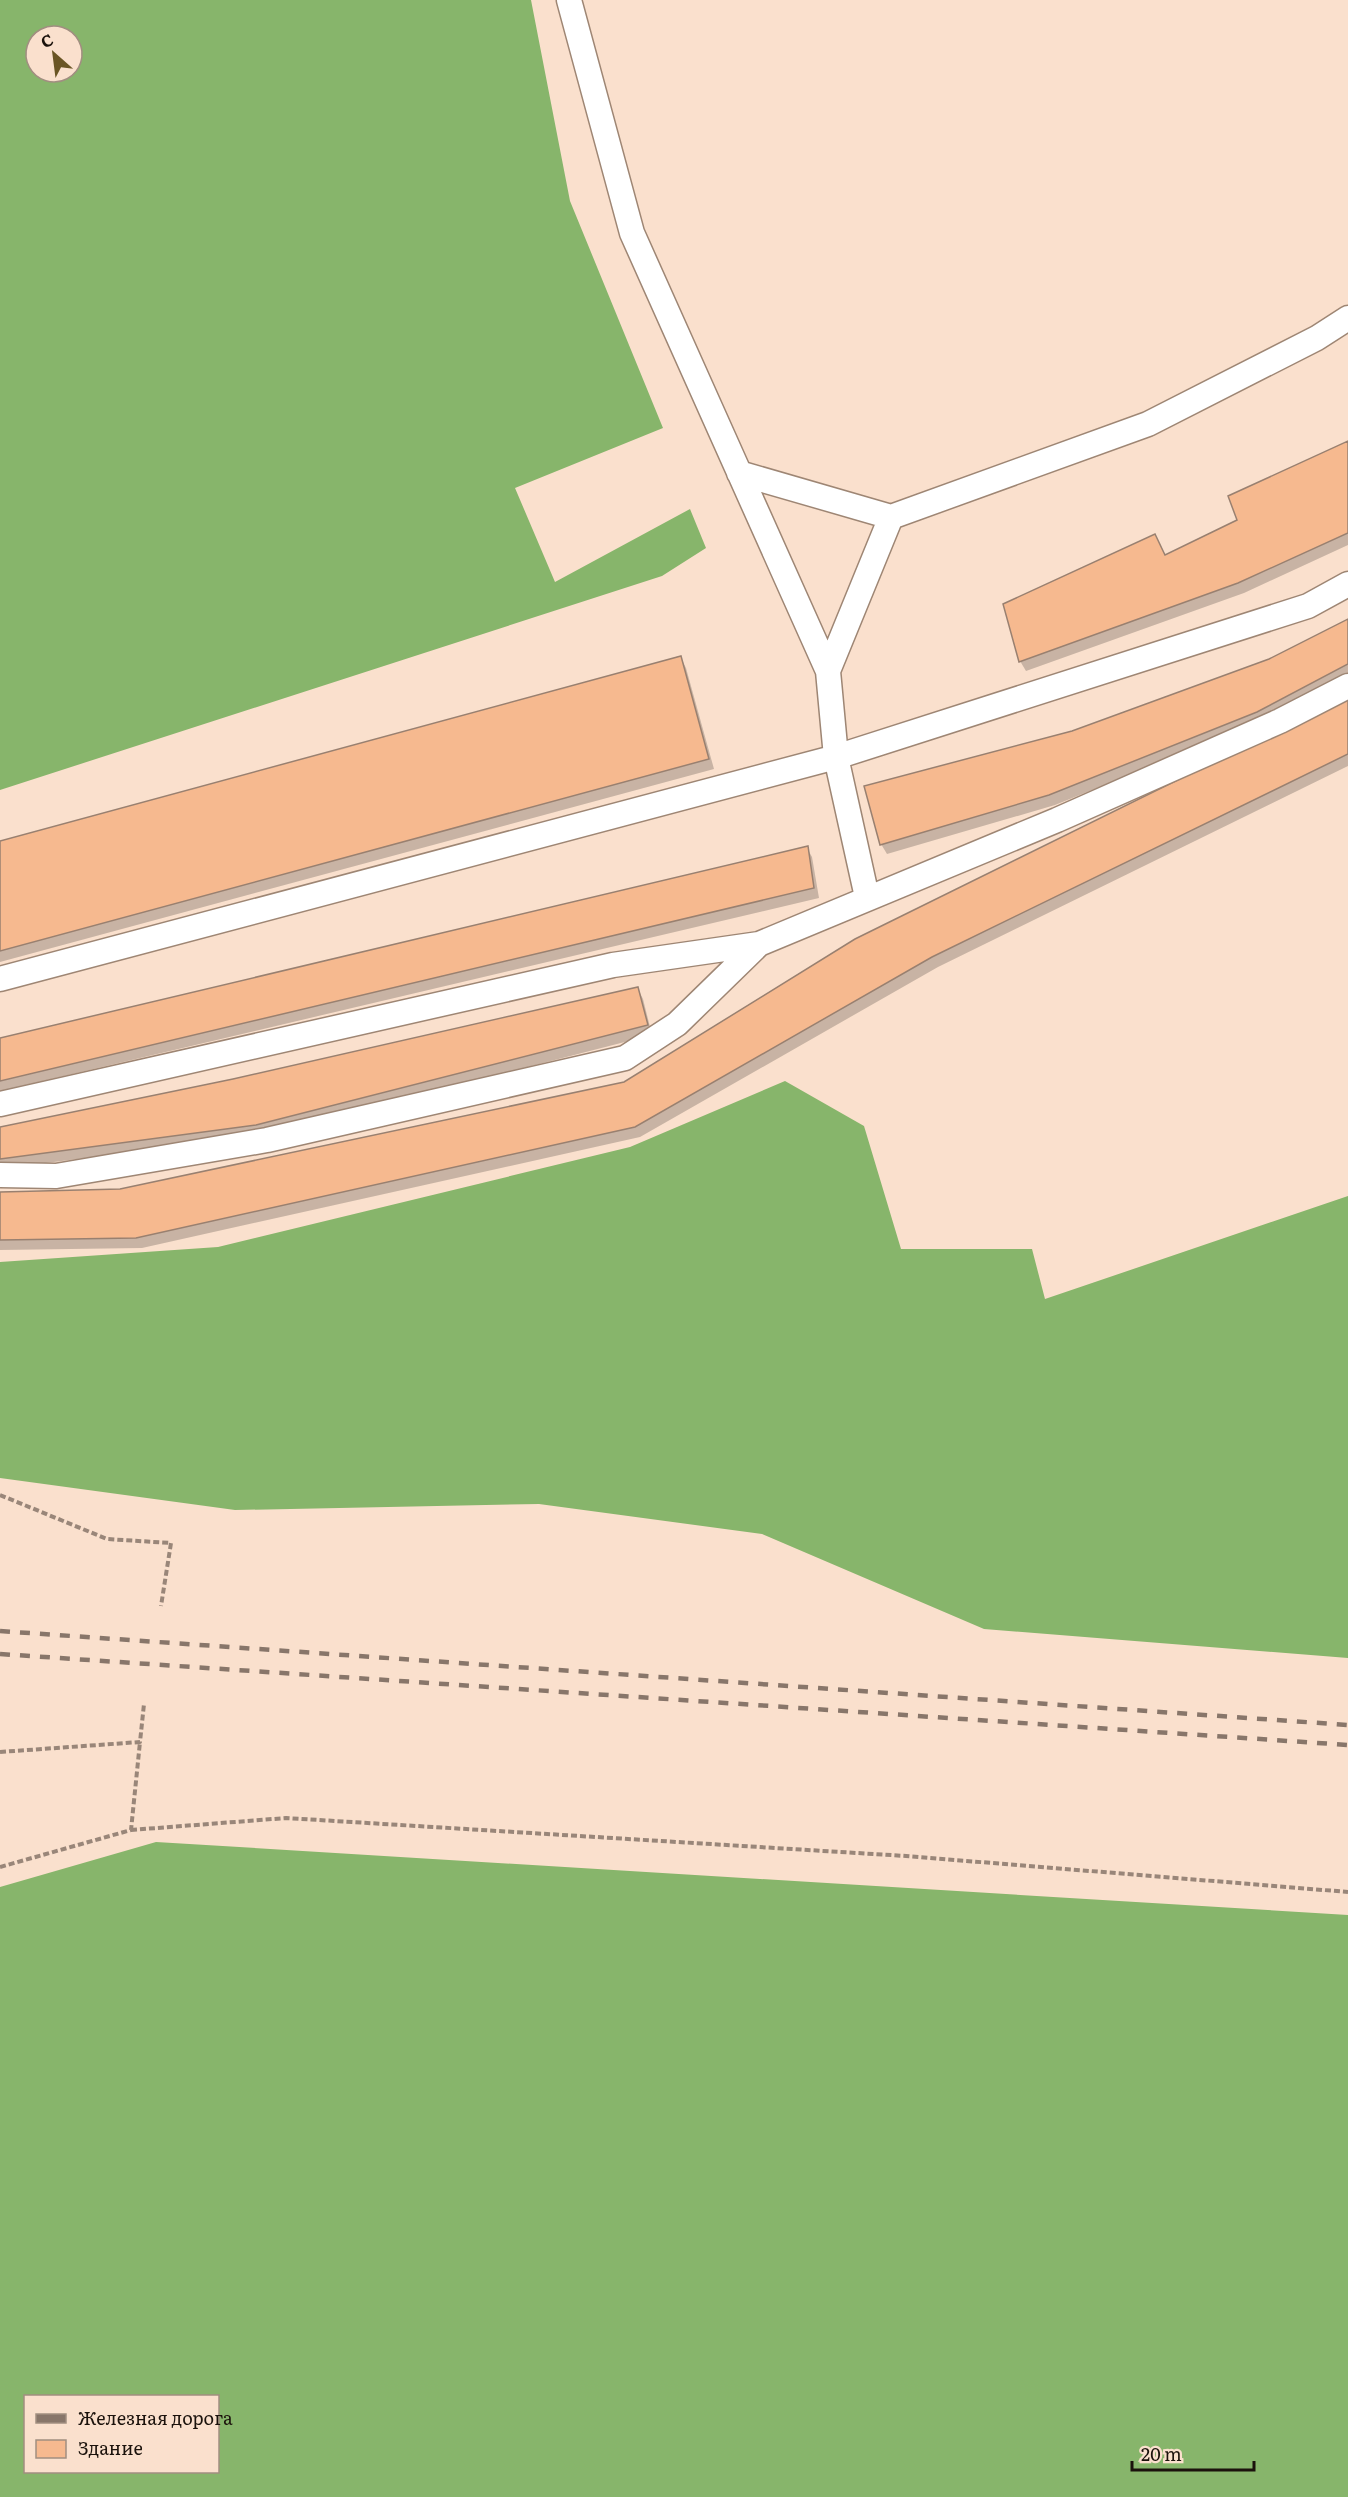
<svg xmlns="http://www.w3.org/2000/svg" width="1348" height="2497" viewBox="0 0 1348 2497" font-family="Literata,serif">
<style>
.forest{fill:#87b56b;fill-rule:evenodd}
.shadow{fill:#0003}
.building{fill:#f6b98f;stroke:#998070;stroke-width:1.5}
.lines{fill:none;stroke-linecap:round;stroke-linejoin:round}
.service-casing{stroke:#9e8674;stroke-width:27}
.path{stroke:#998679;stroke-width:4;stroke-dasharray:6 3;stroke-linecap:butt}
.service{stroke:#fff;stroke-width:24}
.rail{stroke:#88766a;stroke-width:4.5;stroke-dasharray:10 10;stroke-linecap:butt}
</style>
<rect width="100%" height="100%" fill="#fae0cd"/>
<path class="forest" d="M0 0H531L570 201 663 428 515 488 555 582 690 509 706 548 662 576 0 790ZM36 36H72V72H36Z
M785 1081 864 1126 901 1249H1032L1045 1299 1348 1196V1658L984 1629 762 1534 539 1504 235 1510 0 1478V1262L218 1247 630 1147Z
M156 1842 1348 1915V2497H0V1887ZM218 2396V2472H26V2396Z"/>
<path class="shadow" d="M1348 443V545L1244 593 1026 671 1020 661 1165 557 1239 520Z
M1348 621V678L1262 721 1055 805 887 854 881 844 1072 733 1270 661Z
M681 658 686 668 714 769 0 962V843Z
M1348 698V766L938 967 640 1137 142 1248 0 1250V1193L120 1190 625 1083Z
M807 848 812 857 819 898 0 1091V1040Z
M638 989 643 999 652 1035 262 1135 0 1169V1129L234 1081Z"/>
<path class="building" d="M1348 441V533L1238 583 1019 662 1003 604 1155 534 1165 555 1237 520 1228 496Z
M1348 619V664L1257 712 1049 795 880 845 864 786 1072 731 1269 659Z
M681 656 709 759 0 951V841Z
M1348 696V754L932 957 635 1127 136 1238 0 1240V1192L120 1189 624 1082 855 939Z
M808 846 814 888 0 1081V1038Z
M638 987 648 1025 256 1125 0 1159V1127L233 1079Z"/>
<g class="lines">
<defs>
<path id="service" d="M569 0 632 233 828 671 836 757 867 897
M739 473 891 517
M828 671 891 517 1148 424 1317 338 1348 318
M0 979 836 757 1308 606 1348 584
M0 1104 613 965 759 944 1057 820 1280 721 1348 686
M0 1175 56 1176 267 1140 625 1058 677 1024 759 944"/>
</defs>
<use href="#service" class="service-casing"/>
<path class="path" d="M0 1495 107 1539 171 1543 161 1606
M0 1752 140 1742 144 1704
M131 1830 286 1818 906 1856 1348 1892
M0 1867 131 1830 140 1742"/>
<use href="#service" class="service"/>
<path class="rail" d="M0 1631 1348 1725
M0 1654 1348 1745"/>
</g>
<rect x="24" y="2395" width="195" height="78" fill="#fae0cd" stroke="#a18e80" stroke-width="1.5"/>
<rect x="36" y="2414" width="30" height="9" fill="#88766a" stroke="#a18e80" stroke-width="1.5"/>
<text x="78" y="2425" font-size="18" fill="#1b120c">Железная дорога</text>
<rect x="36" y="2440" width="30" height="18" fill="#f6b98f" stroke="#a18e80" stroke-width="1.5"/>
<text x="78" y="2455" font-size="18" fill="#1b120c">Здание</text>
<g transform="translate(54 54) rotate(332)"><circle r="28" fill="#fae0cd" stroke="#a18e80" stroke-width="1.5"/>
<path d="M0-4.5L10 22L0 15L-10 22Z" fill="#6a5524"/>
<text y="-9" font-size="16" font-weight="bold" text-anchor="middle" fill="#1b120c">С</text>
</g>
<path d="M1132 2461v9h122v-9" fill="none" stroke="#1b120c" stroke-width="3"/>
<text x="1141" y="2461" font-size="18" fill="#1b120c" stroke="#fae0cd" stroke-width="4.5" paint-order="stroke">20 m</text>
</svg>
